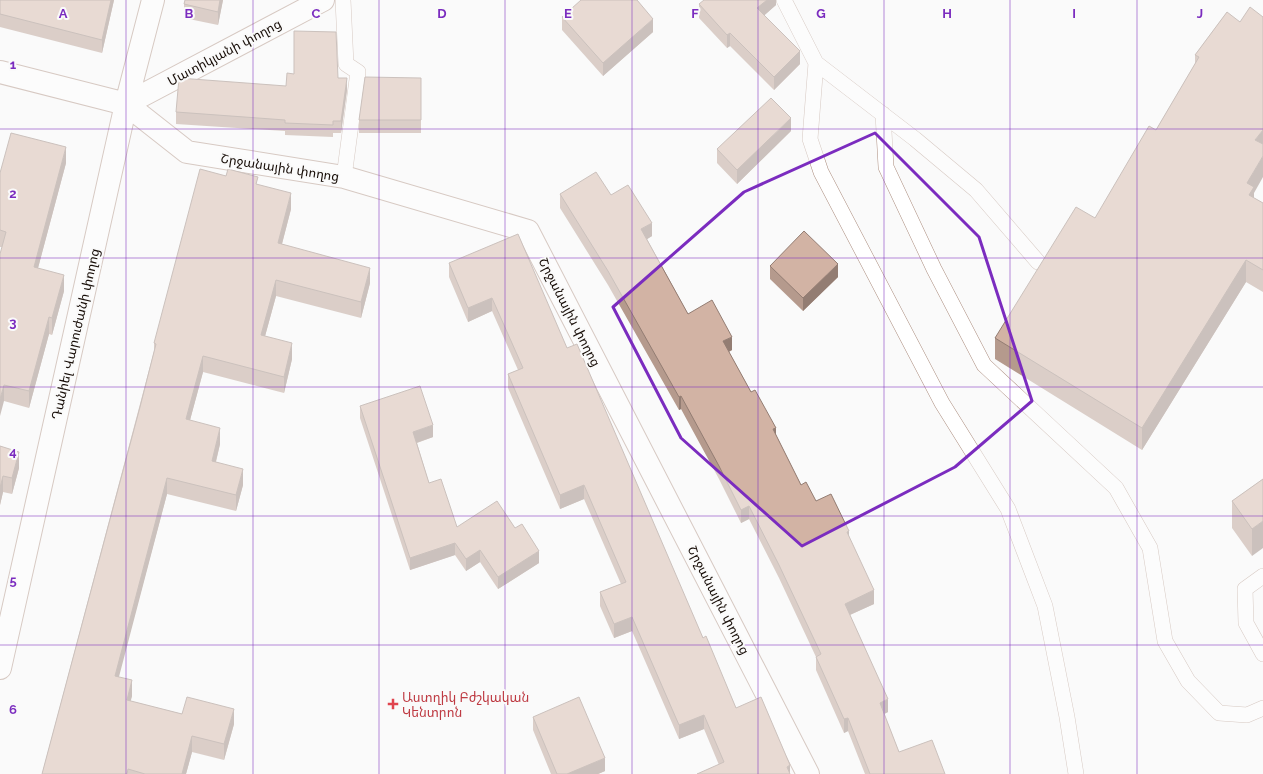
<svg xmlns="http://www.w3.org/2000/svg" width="1263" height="774" viewBox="0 0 1263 774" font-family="Raleway,'Noto Sans Armenian',sans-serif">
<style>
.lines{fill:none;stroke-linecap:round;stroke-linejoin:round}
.service-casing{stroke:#ad8f80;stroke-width:16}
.minor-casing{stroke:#ad8f80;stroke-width:24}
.service{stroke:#fff;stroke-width:15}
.minor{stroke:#fff;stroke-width:22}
.wall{fill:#b59a8d}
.shaded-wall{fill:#937d73}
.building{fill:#d2b3a4;stroke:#937d73}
.marked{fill:none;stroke:#7b2cbf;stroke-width:3;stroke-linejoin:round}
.grid{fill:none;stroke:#7b2cbf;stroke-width:1;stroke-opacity:0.55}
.health-dot{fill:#e0444e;stroke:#fafafa;stroke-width:1.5}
.labels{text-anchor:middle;stroke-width:4;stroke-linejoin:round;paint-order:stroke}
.street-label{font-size:13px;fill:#170d07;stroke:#fafafa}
.health-label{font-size:13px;fill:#be3a42;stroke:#fafafa;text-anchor:start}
.grid-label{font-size:13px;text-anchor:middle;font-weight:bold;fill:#7b2cbf;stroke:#fafafa;stroke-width:4;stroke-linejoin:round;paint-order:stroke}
</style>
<rect width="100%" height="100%" fill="#fafafa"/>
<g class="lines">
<defs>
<path id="service" d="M343 0 346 64 358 72 344 177
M784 0 816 63 810 139 821 172 942 403 1008 509 1045 606 1067 717 1076 774
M816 63 915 139 976 190 1038 262
M883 114 886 167 934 269 984 365 1116 488 1150 548 1165 641 1188 681 1219 713 1247 715 1263 708
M1263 576 1245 589 1246 623 1263 654"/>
<path id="minor" d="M0 72 126 104 187 152 344 177 528 231 808 774
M126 104 323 0
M0 668 126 104 153 0"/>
</defs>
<use href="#service" class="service-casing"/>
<use href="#minor" class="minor-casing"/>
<use href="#service" class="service"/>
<use href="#minor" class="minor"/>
</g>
<path class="wall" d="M0 0H114L102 53 0 27Z
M185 0H223L218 25 184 18V4Z
M776 0V5L764 15 800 64 774 90 730 46 727 48 699 18V4Z
M1227 12 1254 193V198L1263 203V292L1246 282 1142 450 995 359V338L1095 218 1156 130 1195 64V55Z
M562 17 653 32 603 76 562 30Z
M338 78 347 90 341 133H333V137L285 135V131L176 124V112L286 86Z
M421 78V133H359V120Z
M791 131 737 184 717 163V149Z
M66 163 38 268 64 291 52 335 49 334 29 408 4 401 2 247H0V173Z
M258 185 291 209 282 244 370 283 361 318 276 296 265 336 292 359 284 393 203 372 190 420 220 444 216 462 243 485 236 511 167 494 118 677 132 696 130 701 182 714 234 724 224 760 192 752 186 774H42L154 351V343Z
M560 194 611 195 652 236 647 239 688 314 732 350 729 352 751 392 776 435 801 485 849 538 874 604 850 615 888 712 884 714 899 752 945 774H865L848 731 844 733 816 670V657L779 578 749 519 741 523 719 479 681 409 679 410 608 285 560 208Z
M449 263 567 348 703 638 736 708 790 765H719L704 729 679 739 632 631 614 638 600 606V592L621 584 584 499 560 509 508 388V374L518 370 492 311 468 322 449 277Z
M770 266 838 277 803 311 770 279Z
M360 406 433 437 417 443 429 483 457 527 515 528 539 563 498 589 480 562 466 571 455 555 410 570 360 418Z
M0 446 19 468 12 494 3 492 0 505Z
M1263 479 1252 556 1232 528V501Z
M533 717 605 771 598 774H551L533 730Z"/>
<path class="shaded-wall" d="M111 0H114L102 53V40Z
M220 0H223L218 25V12Z
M767 0H776V5L757 22V8Z
M653 19V32L603 76V63Z
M730 33V46L727 48V35Z
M800 51V64L774 90V77Z
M347 78V90L341 133V121Z
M791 118V131L737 184V170Z
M1263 130V151L1255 140Z
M66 147V163L34 283V267Z
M1263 156V177L1254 193V209L1249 217 1247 183Z
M291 193V209L278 259V243Z
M652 223V236L641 243V229Z
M1246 260V282L1142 450V428Z
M838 264V277L803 311V298Z
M370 268V283L361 318V302Z
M64 275V291L52 335V318Z
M276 280V296L261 351V335Z
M492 298V311L468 322V308Z
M49 317V334L29 408V391Z
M732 337V350L723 354V341Z
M292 343V359L284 393V377Z
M203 356V372L186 435V419Z
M4 385V401L0 416V399Z
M681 396V409L679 410V397Z
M433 425V437L413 444V432Z
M220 428V444L212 477V461Z
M776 428V441L773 429Z
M19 452V468L12 494V478Z
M243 469V485L236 511V495Z
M3 476V492L0 505V488Z
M167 478V494L115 692V676Z
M584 485V499L560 509V495Z
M749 506V519L741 523V510Z
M1263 521V548L1252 556V529Z
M849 531V544L847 532Z
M455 543V555L410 570V558Z
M480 550V562L466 571V559Z
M539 551V563L498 589V577Z
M874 590V604L845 617V604Z
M632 617V631L614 638V624Z
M132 680V696L127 716V700Z
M888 699V712L880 716V703Z
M234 709V724L224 760V744Z
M704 715V729L679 739V725Z
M848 718V731L844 733V719Z
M192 736V752L186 774H182Z
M605 758V771L598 774H567Z
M790 765V774L787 767Z"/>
<path class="building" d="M0 0H111L102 40 0 14Z
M185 0H220L218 12 184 4Z
M581 0H637L653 19 603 63 562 17Z
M704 0H767L757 8 800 51 774 77 730 33 727 35 699 4Z
M1250 7 1263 17V130L1255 140 1263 144V156L1247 183 1254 187 1249 195 1263 203V270L1246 260 1142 428 995 338 1076 207 1095 218 1149 126 1156 130 1199 57 1195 55 1227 12 1240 22Z
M294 31 336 32 338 78H347L341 121H333V125L285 123V120L176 112 179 78 286 86 287 73 294 74Z
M365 77 421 78V120H359Z
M771 98 791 118 737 170 717 149Z
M11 133 66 147 34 267 64 275 52 318 49 317 29 391 4 385 0 399V254L6 232 0 230V173Z
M200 169 226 176 228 169 258 177 256 184 291 193 278 243 370 268 361 302 276 280 261 335 292 343 284 377 203 356 186 419 220 428 212 461 243 469 236 495 167 478 115 676 132 680 127 700 182 714 187 697 234 709 224 744 192 736 182 774H145L128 769 127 774H42L140 407 156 344 154 343Z
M596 172 611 195 628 185 652 223 641 229 688 314 712 300 732 337 723 341 751 392 755 390 776 428 773 429 801 485 806 482 816 501 831 494 849 531 847 532 874 590 845 604 888 699 880 703 899 752 932 740 945 774H870L848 718 844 719 816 657 821 654 779 565 749 506 741 510 719 466 681 396 679 397 608 271 560 194Z
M804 231 838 264 803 298 770 266Z
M518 234 567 348 577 344 703 638 706 636 736 708 761 697 790 765 787 767 790 774H697L724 762 704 715 679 725 632 617 614 624 600 592 626 582 584 485 560 495 508 374 523 368 492 298 468 308 449 263Z
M420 386 433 425 413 432 429 483 441 479 457 527 497 501 515 528 522 524 539 551 498 577 480 550 466 559 455 543 410 558 360 406Z
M0 446 19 452 12 478 3 476 0 488Z
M1263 479V521L1252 529 1232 501Z
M579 697 605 758 567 774H557L533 717Z"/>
<path d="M0 0H1263V774H0ZM875 133 979 237 1032 401 955 467 802 546 681 438 613 307 744 192Z" fill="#fafafa" fill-opacity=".55" fill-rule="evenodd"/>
<path class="marked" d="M875 133 979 237 1032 401 955 467 802 546 681 438 613 307 744 192Z"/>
<path class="grid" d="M126 0V774M253 0V774M379 0V774M505 0V774M632 0V774M758 0V774M884 0V774M1010 0V774M1137 0V774M0 129H1263M0 258H1263M0 387H1263M0 516H1263M0 645H1263"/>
<path class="health-dot" d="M391 698h4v4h4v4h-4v4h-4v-4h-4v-4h4z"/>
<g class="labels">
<g class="street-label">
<text transform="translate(224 52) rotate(-28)" y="5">Մատիկյանի փողոց</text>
<text transform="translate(280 167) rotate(9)" y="5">Շրջանային փողոց</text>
<text transform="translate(570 312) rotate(63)" y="5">Շրջանային փողոց</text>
<text transform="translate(75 334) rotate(-77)" y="5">Դանիել Վարուժանի փողոց</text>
<text transform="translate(719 600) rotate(63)" y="5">Շրջանային փողոց</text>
</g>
<g class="health-label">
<text x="402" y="702">Աստղիկ Բժշկական<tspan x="402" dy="15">Կենտրոն</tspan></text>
</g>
</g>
<g class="grid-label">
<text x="63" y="18">A</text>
<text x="189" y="18">B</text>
<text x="316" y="18">C</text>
<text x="442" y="18">D</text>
<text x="568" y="18">E</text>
<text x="695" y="18">F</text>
<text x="821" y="18">G</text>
<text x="947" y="18">H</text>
<text x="1074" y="18">I</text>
<text x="1200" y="18">J</text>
<text x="13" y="69">1</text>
<text x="13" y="198">2</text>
<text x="13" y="327">3</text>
<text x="13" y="456">4</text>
<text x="13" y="585">5</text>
<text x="13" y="714">6</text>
</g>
</svg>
